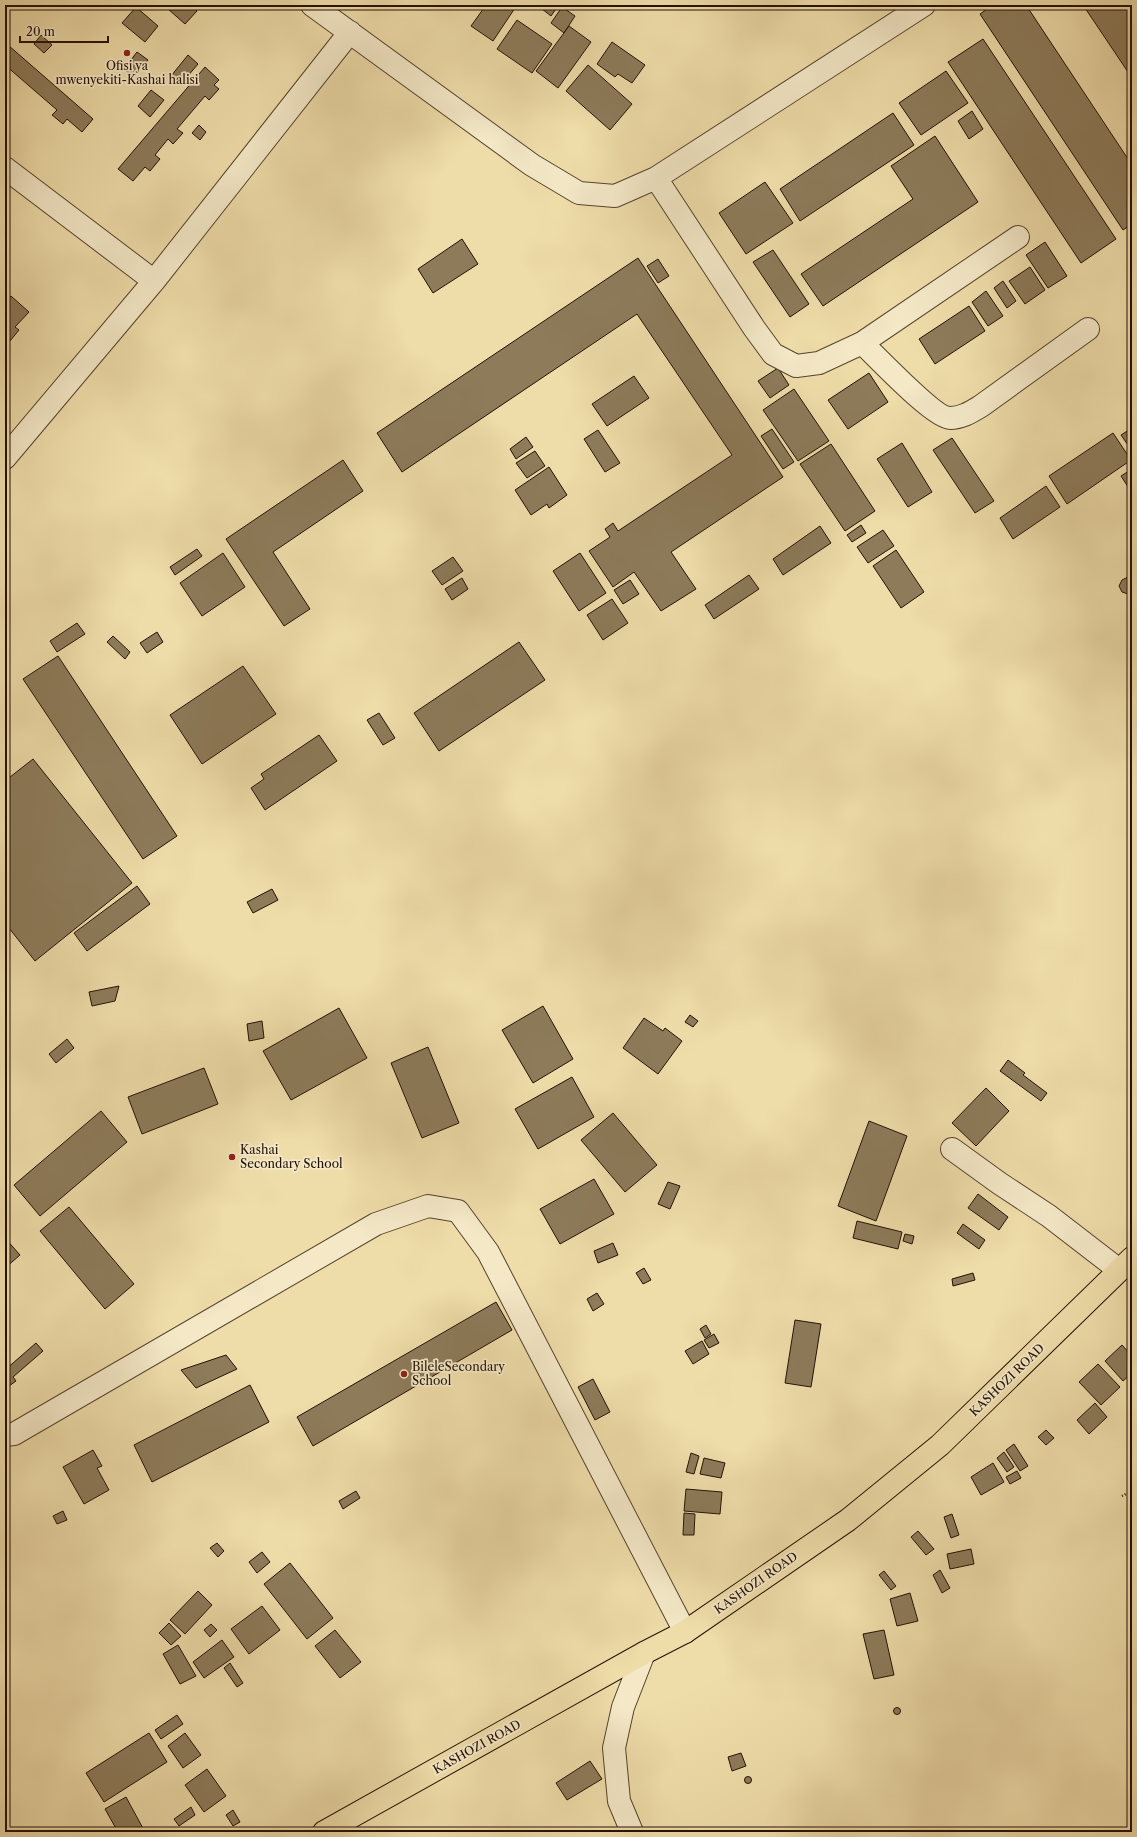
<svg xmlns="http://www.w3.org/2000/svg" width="1137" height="1837" viewBox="0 0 1137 1837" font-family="'Libre Caslon Text',serif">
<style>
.building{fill:#8d7b5a;stroke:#241104}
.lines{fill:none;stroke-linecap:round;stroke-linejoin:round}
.minor-casing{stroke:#56442d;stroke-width:24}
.major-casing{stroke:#241104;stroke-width:24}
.path{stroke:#241104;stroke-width:2.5;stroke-dasharray:1 2;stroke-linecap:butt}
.minor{stroke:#f4e8c7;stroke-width:22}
.major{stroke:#eedca9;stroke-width:22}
.poi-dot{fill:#8f2418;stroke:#f4e8c7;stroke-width:1.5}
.labels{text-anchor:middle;stroke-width:3.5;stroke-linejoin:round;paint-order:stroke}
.poi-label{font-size:12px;fill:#241104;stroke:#f4e8c7;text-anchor:start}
.street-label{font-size:12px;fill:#241104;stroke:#f4e8c7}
</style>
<rect width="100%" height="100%" fill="#eedca9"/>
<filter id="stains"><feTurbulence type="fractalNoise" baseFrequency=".005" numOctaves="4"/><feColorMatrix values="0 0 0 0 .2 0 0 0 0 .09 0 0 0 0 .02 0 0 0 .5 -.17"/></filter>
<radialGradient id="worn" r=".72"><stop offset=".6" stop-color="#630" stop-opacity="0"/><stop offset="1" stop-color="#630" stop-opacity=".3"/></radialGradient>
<path class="building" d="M172 5H190L197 11 185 24 168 9Z
M486 5H517L493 41 471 26Z
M537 5H556L558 6 551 16Z
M993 5H1026L1132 165V224L1123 230 980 14Z
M1083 5H1124L1132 17V78Z
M136 7 158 26 145 42 122 23Z
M562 7 575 16 564 33 551 23Z
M517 20 552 44 532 73 497 49Z
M569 26 591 42 558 88 536 71Z
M41 35 52 45 44 53 34 44Z
M983 39 1116 239 1081 263 948 62Z
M612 42 645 65 632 83 618 74 615 77 597 64Z
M8 45 93 119 82 132 67 119 63 124 52 115 57 110 5 65V50Z
M137 52 148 60 133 77 124 69Z
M188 55 198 64 181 84 171 76Z
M588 65 632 104 610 130 566 91Z
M205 67 219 80 214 85 219 89 209 100 205 96 177 129 183 133 173 144 168 139 155 155 160 159 150 171 145 167 133 181 118 169Z
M946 71 968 103 921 135 899 103Z
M151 90 164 100 150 117 138 106Z
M972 111 983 129 969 139 958 121Z
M893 113 914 145 800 221 780 189Z
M199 125 206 132 200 140 192 133Z
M935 136 978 202 823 306 801 274 913 199 891 166Z
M765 182 793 223 746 254 719 213Z
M462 239 478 264 433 293 418 269Z
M1045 242 1067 276 1048 288 1026 255Z
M773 250 809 304 790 317 753 262Z
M638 258 783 477 671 552 696 589 661 611 634 572 613 587 589 551 610 537 605 529 613 523 618 531 732 455 637 314 402 472 377 433Z
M658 259 669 276 658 283 647 266Z
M1030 267 1045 290 1025 304 1009 281Z
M1003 281 1016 301 1007 308 994 288Z
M986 291 1003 316 988 326 972 302Z
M11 296 29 312 15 327 19 330 10 341 5 338V303Z
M969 306 985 331 935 364 919 339Z
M778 368 789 385 770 398 758 381Z
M869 373 888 402 848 429 828 400Z
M634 376 649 398 607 426 592 404Z
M794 389 829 441 798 461 763 410Z
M1132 428V451L1121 435Z
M772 429 794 462 783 469 761 436Z
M598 430 620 463 605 472 584 439Z
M1113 433 1131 460 1067 504 1049 476Z
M526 437 533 447 516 459 510 449Z
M952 438 994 501 975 513 933 450Z
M902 443 932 492 908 507 877 459Z
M831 444 875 511 845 531 800 464Z
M535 451 545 466 527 478 516 463Z
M343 460 363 491 273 552 310 609 284 626 226 539Z
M549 467 567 495 549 508 547 504 531 515 515 490Z
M1132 469V493L1121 476Z
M1046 486 1060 507 1013 539 1000 518Z
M861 525 866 533 852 542 847 535Z
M820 526 831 543 783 575 773 559Z
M883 530 894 546 868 563 857 547Z
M197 549 202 556 175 575 170 567Z
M896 550 924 592 901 608 873 566Z
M223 553 245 587 202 616 180 583Z
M580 553 606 593 579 611 553 571Z
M453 557 463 571 442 585 432 571Z
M749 575 759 589 714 619 705 605Z
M1128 577 1132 578V593L1128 594 1122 592 1119 586 1122 580Z
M462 578 468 589 452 600 445 589Z
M630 580 639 594 623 604 614 590Z
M612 599 628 623 603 640 587 615Z
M77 623 85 634 57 652 50 641Z
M157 632 163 642 147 653 140 643Z
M113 636 130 652 125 659 107 642Z
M519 642 545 680 439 751 414 713Z
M58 656 177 836 143 859 23 679Z
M243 666 276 714 202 764 170 715Z
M379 713 395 738 383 745 367 720Z
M319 735 337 761 265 810 251 788 264 779 261 774Z
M33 759 132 883 35 961 5 923V781Z
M137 886 150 904 87 951 74 933Z
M272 889 278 900 253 913 247 902Z
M119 986 115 1001 92 1006 89 992Z
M543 1006 573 1059 533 1083 502 1030Z
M339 1008 367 1058 291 1100 263 1051Z
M690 1015 698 1021 693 1027 685 1022Z
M644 1018 663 1031 665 1028 682 1041 658 1074 623 1048Z
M262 1021 264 1038 249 1041 247 1024Z
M67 1039 74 1048 56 1063 49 1054Z
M428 1047 459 1123 422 1138 391 1063Z
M1008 1060 1025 1073 1023 1075 1047 1093 1041 1101 1000 1071Z
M204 1068 218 1104 142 1134 128 1097Z
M572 1077 594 1117 538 1149 515 1109Z
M986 1088 1009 1111 976 1146 952 1123Z
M101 1111 127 1142 40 1216 14 1185Z
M613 1113 657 1165 625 1192 581 1140Z
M869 1121 907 1136 876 1221 838 1206Z
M594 1179 614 1214 560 1244 540 1209Z
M668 1182 680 1186 670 1209 658 1204Z
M978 1194 1008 1217 999 1230 968 1208Z
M69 1207 134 1284 105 1309 40 1231Z
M857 1221 902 1232 898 1249 853 1238Z
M963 1224 985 1240 979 1249 957 1233Z
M905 1234 914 1236 912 1244 903 1241Z
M5 1238 20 1255 5 1268Z
M613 1243 618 1255 598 1263 594 1251Z
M644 1268 651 1280 643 1284 636 1273Z
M973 1273 975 1280 953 1286 952 1279Z
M597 1293 604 1304 593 1311 587 1299Z
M496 1302 512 1330 313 1446 297 1417Z
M795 1320 821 1324 811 1387 785 1383Z
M706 1325 711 1334 705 1338 700 1329Z
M714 1334 719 1343 709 1348 704 1340Z
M702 1341 709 1354 693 1364 685 1351Z
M36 1343 43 1351 13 1377 16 1381 9 1386 5 1381V1370Z
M1122 1345 1132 1356V1373L1123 1381 1105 1361Z
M226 1355 237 1369 196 1388 181 1370Z
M1098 1364 1120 1387 1101 1405 1079 1382Z
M593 1379 610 1412 595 1420 578 1387Z
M250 1385 269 1422 152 1482 134 1445Z
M1095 1403 1107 1417 1089 1434 1077 1420Z
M1046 1430 1054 1438 1046 1445 1038 1437Z
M1014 1444 1028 1466 1020 1471 1006 1450Z
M93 1450 102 1466 97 1468 109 1490 84 1504 63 1467Z
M1004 1452 1014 1467 1007 1472 997 1458Z
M691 1453 699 1456 694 1474 686 1472Z
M704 1458 725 1463 721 1478 700 1474Z
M993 1463 1004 1482 981 1495 971 1477Z
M1017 1471 1021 1478 1010 1484 1006 1477Z
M686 1489 722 1492 720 1514 684 1511Z
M356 1491 360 1498 343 1509 339 1501Z
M63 1511 67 1520 57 1524 53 1516Z
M684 1513 695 1514 694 1535H683Z
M952 1514 959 1535 951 1538 944 1517Z
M918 1531 934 1549 926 1555 911 1537Z
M217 1543 224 1551 218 1557 210 1548Z
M971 1549 974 1564 950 1569 947 1554Z
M262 1552 270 1562 257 1573 249 1562Z
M290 1563 333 1618 307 1639 264 1584Z
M940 1570 950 1588 942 1593 933 1575Z
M884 1571 896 1586 891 1590 879 1575Z
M198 1591 212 1605 185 1634 170 1620Z
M910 1593 918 1621 897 1626 890 1599Z
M262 1606 280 1630 249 1654 231 1629Z
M169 1623 181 1636 171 1645 159 1633Z
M211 1624 217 1630 210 1637 204 1630Z
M335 1630 361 1662 340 1678 315 1646Z
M884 1630 894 1675 874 1679 863 1634Z
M222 1640 234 1657 204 1678 193 1662Z
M178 1645 196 1676 180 1684 163 1654Z
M230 1663 243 1683 237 1687 224 1668Z
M893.5 1711a3.5 3.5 0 1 1 7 0a3.5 3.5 0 1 1-7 0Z
M177 1715 183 1724 161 1739 155 1730Z
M149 1733 167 1762 104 1802 86 1773Z
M185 1733 201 1755 183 1768 168 1746Z
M741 1753 746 1766 732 1771 728 1757Z
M590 1761 602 1779 567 1800 556 1783Z
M207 1769 226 1796 204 1812 185 1785Z
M744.5 1780a3.5 3.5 0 1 1 7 0a3.5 3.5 0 1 1-7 0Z
M126 1797 145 1832H118L105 1809Z
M191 1807 195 1815 179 1826 174 1819Z
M233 1810 240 1822 233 1826 226 1815Z"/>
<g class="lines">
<defs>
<path id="minor" d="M312 5 532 165 579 193 615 196 656 178 924 5
M5 168 154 281
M656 178 754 328 773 354 796 366 819 363 862 343 1018 237
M862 343C876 356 934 418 950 418 962 418 971 412 981 406L1088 329
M5 458 154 281 350 32
M952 1149 999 1183 1049 1216 1119 1270
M5 1435 14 1434 376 1224 428 1206 458 1211 488 1252 685 1632
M632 1832 619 1801 614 1748 623 1707 644 1653"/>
<path id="major" d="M324 1832 644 1653 685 1632 848 1520 940 1445 1132 1258"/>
</defs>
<use href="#minor" class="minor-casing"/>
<use href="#major" class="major-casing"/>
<path class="path" d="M1122 1496 1132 1491"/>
<use href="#minor" class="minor"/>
<use href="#major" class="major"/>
</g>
<g class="poi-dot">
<circle cx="127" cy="53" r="4"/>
<circle cx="232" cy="1157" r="4"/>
<circle cx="404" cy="1374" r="4"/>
</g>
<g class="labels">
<g class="poi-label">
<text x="127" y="70" text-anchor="middle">Ofisi ya<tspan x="127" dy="14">mwenyekiti-Kashai halisi</tspan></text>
<text x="240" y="1154">Kashai<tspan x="240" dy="14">Secondary School</tspan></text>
<text x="412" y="1371">BileleSecondary<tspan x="412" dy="14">School</tspan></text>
</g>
<g class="street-label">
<text transform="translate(1007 1380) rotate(-44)" y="4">KASHOZI ROAD</text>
<text transform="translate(756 1583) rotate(-35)" y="4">KASHOZI ROAD</text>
<text transform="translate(477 1747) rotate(-29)" y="4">KASHOZI ROAD</text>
</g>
</g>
<rect width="1137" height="1837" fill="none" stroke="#eedca9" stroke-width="20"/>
<rect x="6" y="6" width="1125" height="1825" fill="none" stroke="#241104" stroke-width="2"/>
<rect x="10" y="10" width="1117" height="1817" fill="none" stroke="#241104"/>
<path d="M20 36v6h88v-6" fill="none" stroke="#241104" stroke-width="2"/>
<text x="26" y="36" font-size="12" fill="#241104" stroke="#f4e8c7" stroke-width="3" paint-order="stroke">20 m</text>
<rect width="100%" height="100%" filter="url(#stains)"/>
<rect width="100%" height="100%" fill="url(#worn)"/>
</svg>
